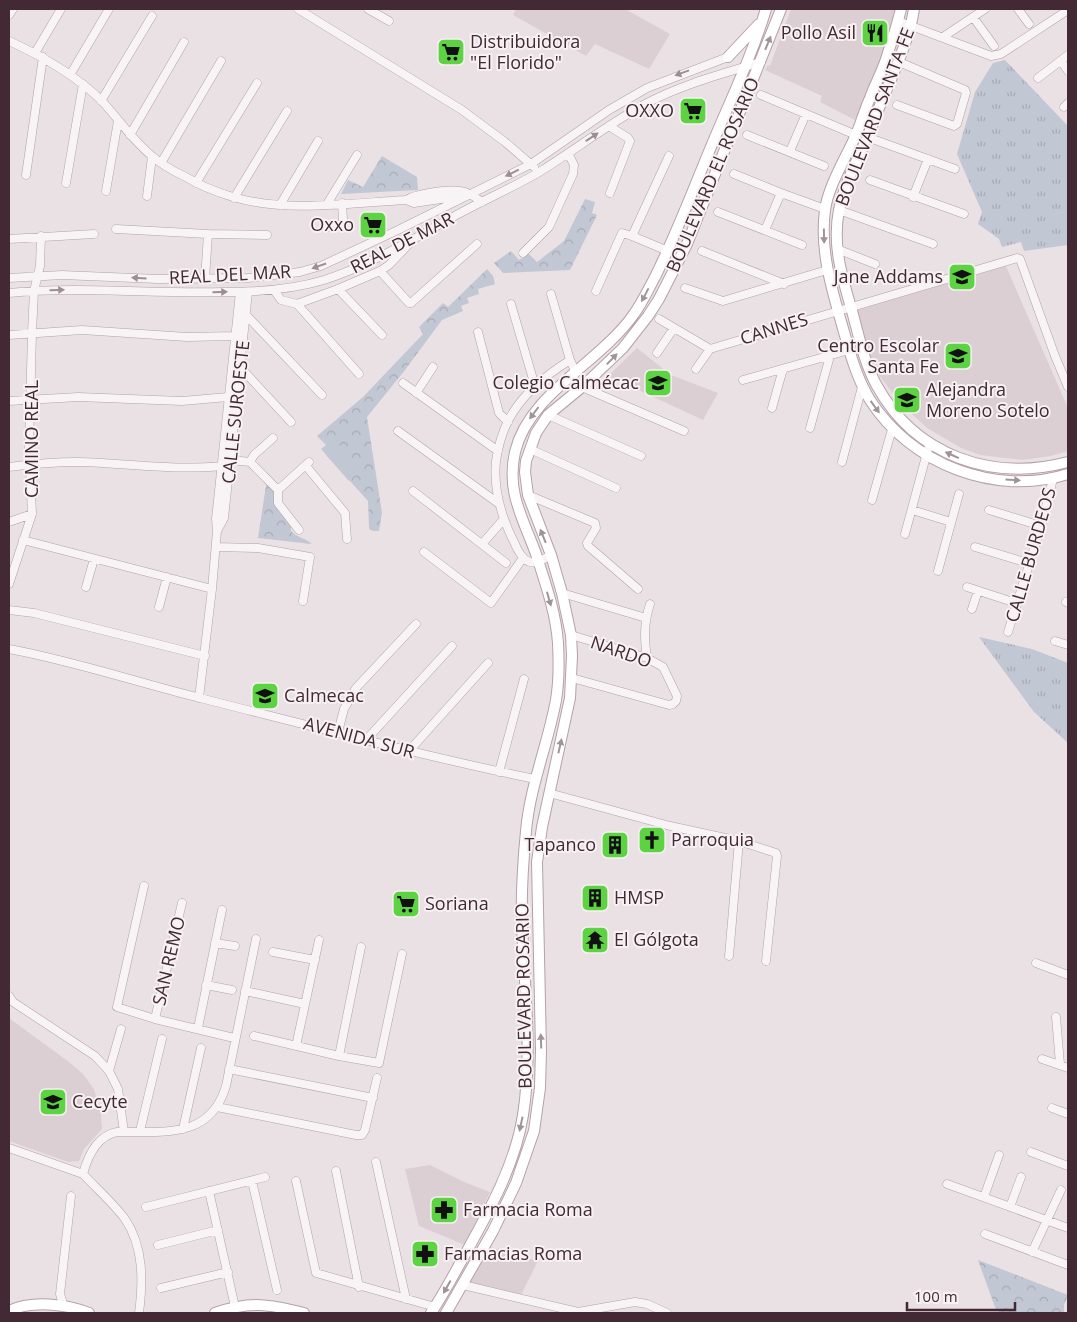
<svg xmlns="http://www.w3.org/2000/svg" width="1077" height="1322" viewBox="0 0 1077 1322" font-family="'Open Sans',sans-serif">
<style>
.built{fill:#dccfd4}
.grass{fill:url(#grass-tufts)}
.park{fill:url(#park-crowns)}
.pitch{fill:#c2c7d4}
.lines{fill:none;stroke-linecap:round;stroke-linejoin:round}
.minor-casing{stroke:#b1a2a8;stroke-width:9}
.major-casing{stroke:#b6a0a9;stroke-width:12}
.minor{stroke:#f8f4f5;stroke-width:8}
.major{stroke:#fff;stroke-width:10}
.oneway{fill:#a09499}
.oneway2{fill:#9d8e94}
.labels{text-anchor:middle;stroke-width:4;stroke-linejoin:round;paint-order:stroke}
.poi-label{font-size:18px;fill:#422933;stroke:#f7f1f4;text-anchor:start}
.street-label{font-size:18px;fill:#422933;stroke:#f7f1f4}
</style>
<defs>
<pattern id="grass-tufts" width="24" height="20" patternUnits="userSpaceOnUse" patternTransform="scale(1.25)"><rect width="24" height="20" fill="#c2c7d4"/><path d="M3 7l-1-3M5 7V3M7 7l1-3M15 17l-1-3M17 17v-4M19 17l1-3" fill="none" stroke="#a8abb6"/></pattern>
<pattern id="park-crowns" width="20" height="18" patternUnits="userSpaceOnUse" patternTransform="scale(1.25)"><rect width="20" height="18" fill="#c2c7d4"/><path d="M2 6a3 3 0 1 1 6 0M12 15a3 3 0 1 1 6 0" fill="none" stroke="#a8abb6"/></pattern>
</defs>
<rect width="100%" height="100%" fill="#eae1e5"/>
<path class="built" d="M516 9H625L670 34 649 69 595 44 586 56 513 15Z
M791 9H896L888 43 857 121 820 102 822 96 765 70 768 65 770 66Z
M1005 264 1068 408V451L1051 456 1022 460 980 455 961 448 927 428 902 405 874 369 856 307Z
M637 348 671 375 718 393 703 420 608 376Z
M9 1018 69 1062 83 1074 94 1089 101 1114 102 1129 84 1149 79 1161 68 1162 9 1141Z
M430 1165 464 1182 490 1192 465 1245 419 1226 405 1169Z
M490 1247 538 1261 521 1295 469 1283Z"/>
<path class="grass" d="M1005 60 1068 126V245L1024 251 1021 242 1002 247 999 239 978 224 982 212 957 154 975 92 993 63Z
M979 637 1032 649 1068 663V743L1034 712Z"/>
<path class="park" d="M382 156 417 177 418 190 341 194 348 180 363 187Z
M585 199 595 202 592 213 597 215 570 270 503 273 494 263 511 251 519 260 529 254 537 262 564 241Z
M487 269 493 276 495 284 478 289 479 294 467 298 469 303 461 306 463 311 442 320 405 370 367 417 382 513 379 531H373L369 529 368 501 321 449 326 445 317 436 363 397 423 334 419 327 443 303 448 307Z
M267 479 276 488 291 525V531C297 538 306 538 312 544L258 538Z
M978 1260 1068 1295 1064 1305V1313H1001L996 1310Z"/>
<path class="pitch" d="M339 444 361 470 349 481 326 455Z"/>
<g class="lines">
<defs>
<path id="minor" d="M298 9 462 110 505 142 534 167
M368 9 389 21
M1018 9 1029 24
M9 15 13 9
M973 17 994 46
M898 21 991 56 1001 54 1068 10
M943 37 985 9
M9 41C42 56 74 74 101 100 118 118 132 140 152 156 161 164 173 171 184 176 199 185 216 192 233 197 286 213 351 203 406 200 417 193 452 188 465 192 471 194 476 198 482 202
M35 53 61 9
M1061 61 1068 71
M70 75 109 9
M1038 78 1068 55
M761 95 856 135
M101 101 152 16
M897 105 954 126 957 124 966 93 965 90 899 62
M1064 107 1068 103
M609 126 628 138 630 141 610 193
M130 135 184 42
M747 135 824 166
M867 137 955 169
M790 151 806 114
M161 163 221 61
M734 174 781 193 825 209
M26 175 43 57
M870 180 964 214
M66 183 83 84
M196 183 257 83
M106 191 118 121
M147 196 152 157
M913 197 928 159
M234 198 287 111
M406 200 414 203 454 197 460 198
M327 204 357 155
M280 205 318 141
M839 210 933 244
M718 212 802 245
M325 228 342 225 343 220 342 203
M116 229 208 234 267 235
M765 230 781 193
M632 236 669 156
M9 239 94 234
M837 249 875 264
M702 251 784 284
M523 253 549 227 573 174 574 165 568 153
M380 271 409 303H411L477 244
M9 278 62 275 158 279 248 278 300 272 321 266 398 230 531 164 609 110 647 88 728 57
M205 279 208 234
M685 288 723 301 827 270
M338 289 382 335
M274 290 281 300 297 304 359 374
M596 291 622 233 632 236 668 251
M9 293C80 286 152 294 223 292 257 292 291 290 324 280 371 265 418 236 462 212 488 198 516 186 541 171 576 149 610 123 647 103 683 84 722 74 761 62
M551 294 570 360 576 373
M297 304 338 289 380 271 389 265 409 244
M511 304 535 386
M247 316 322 395
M659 319 710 349 1017 258 1020 259 1055 356 1068 387
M478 332 499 413 508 422
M9 335 82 330 187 337 235 336
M657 353 674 328
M241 368 291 422
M696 369 710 349
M743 380 849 350
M403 383 498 451
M582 387 684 431
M416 393 433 367
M9 401 78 397 182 401 228 397
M772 408 783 369
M548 415 641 456
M810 428 830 356
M398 431 498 503
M530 449 616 488
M231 460 250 462
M250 462 278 490V503L299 530
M250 462 254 455 273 438
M842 462 862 387
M306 466 345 513 347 539
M9 467C32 464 55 462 78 462 126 463 174 471 221 466
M278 490 309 462
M413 491 506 563
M528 495 595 523 596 528 587 543 588 546 638 589
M872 500 892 429
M912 510 951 522
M989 510 1041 526
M9 522 32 514
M217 531 224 518 248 292
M905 534 928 449
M23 540 212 589
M482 544 503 520
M216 547 258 548 310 557 303 601
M975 547 1028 563
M424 552 491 603 523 558
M551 555C545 558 538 564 530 562 522 560 517 549 514 542 501 516 493 490 496 461 498 448 502 433 508 421 522 394 545 376 570 360
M938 571 959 494
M9 584 32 514 29 448 32 333 34 291 40 266 41 236
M86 587 94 559
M967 587 1016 603
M562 593 646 618
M1066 602 1068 603
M159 607 167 577
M972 609 978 591
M9 610 34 613 205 656
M1008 632 1041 526 1053 479
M571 635 647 658 663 667 677 696 676 701 673 704 669 705 572 678
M1055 641 1068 645
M9 649C74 661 136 682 200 698 311 726 423 756 535 779
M647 658C644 638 644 623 650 604
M199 698 212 589 217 531 216 519 240 292
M338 732 344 709 356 688 416 624
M366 740 452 646
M409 751 488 663
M499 772 524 679
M549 793 670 826 739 841 776 853 777 856 766 961
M144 886 117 1007 155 1019 234 1038
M215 943 235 946
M273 952 315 960
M729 956 739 841
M1036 963 1068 975
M206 985 232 990
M245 991 305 1004
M9 996 13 1002 95 1056 109 1071 118 1089 124 1132
M1056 1017 1060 1064
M155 1019 182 903
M198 1028 222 910
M254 1036 339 1056 379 1063 402 954
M296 1046 319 940
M339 1056 361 947
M1042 1059 1068 1068
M229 1069 373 1098
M109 1071 121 1029
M217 1107 356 1135H362L365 1130 377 1078
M1052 1108 1068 1114
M183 1129 201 1048
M140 1131 162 1039
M9 1148 83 1174
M1031 1152 1068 1166
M376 1162 406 1299
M336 1171 359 1287
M252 1181 277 1290
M296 1181 316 1273 435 1307
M947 1184 1068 1228
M209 1191 235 1307
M984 1197 999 1155
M146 1207 265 1177
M1010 1207 1021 1177
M985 1234 1068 1265
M158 1245 218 1230
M1032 1252 1061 1190
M463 1285 578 1312 635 1302 647 1304 667 1313
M161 1288 228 1272
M64 1307 60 1294 71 1196
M139 1313C143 1282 144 1247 125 1219 113 1203 97 1189 83 1174 88 1155 97 1136 117 1132 163 1131 210 1140 226 1086L256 939"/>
<path id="major" d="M901 9C897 25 892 41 887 56 883 70 875 84 870 98 864 111 861 124 855 137 845 159 828 187 825 210 820 247 830 283 840 318 848 345 855 376 870 400 911 464 995 497 1068 474
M914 9C909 41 894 71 882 101 876 114 872 127 866 140 856 163 844 185 839 210 832 245 842 277 852 311 859 336 864 363 877 386 916 456 992 482 1068 462
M728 57 759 24
M9 1311C32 1300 66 1304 89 1313
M215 1313C250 1301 269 1304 304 1313
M431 1313C443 1295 453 1276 463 1258 488 1213 515 1166 523 1115 533 1052 524 987 522 923 521 893 523 862 526 831 530 786 548 744 556 700 559 682 559 662 558 643 556 613 545 582 536 554 523 518 506 492 515 452 529 393 600 363 634 314 642 303 648 290 655 277 675 237 691 195 708 154 728 105 751 59 766 9
M446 1313 493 1231 516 1183 534 1131 540 1088 541 1050 537 862 542 827 570 698 572 656 571 635 562 593 551 555 528 495 525 472 526 461 536 433 548 415 582 387 623 348 648 316 659 299 687 244 781 9"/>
</defs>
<use href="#minor" class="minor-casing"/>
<use href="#major" class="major-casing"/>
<use href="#minor" class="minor"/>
<use href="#major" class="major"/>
</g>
<defs><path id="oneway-solid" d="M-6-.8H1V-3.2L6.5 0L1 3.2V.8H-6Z" transform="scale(1.25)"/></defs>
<g class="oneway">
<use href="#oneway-solid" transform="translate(768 43) rotate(-68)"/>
<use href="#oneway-solid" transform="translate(824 236) rotate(89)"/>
<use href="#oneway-solid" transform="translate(645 295) rotate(118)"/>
<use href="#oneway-solid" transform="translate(612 359) rotate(-46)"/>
<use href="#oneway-solid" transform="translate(875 407) rotate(54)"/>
<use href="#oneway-solid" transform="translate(534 413) rotate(127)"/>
<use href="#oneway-solid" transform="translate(952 455) rotate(-156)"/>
<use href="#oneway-solid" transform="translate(1013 480) rotate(3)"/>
<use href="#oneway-solid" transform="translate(543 536) rotate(-112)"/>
<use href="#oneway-solid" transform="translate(549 599) rotate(74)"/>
<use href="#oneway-solid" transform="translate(560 746) rotate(-77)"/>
<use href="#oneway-solid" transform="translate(541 1041) rotate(-92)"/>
<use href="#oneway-solid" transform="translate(521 1124) rotate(102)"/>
<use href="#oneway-solid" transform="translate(447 1287) rotate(119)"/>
</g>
<g class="oneway2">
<use href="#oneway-solid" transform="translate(682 73) rotate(160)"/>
<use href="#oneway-solid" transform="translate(592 137) rotate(-33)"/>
<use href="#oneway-solid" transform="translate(512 173) rotate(154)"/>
<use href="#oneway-solid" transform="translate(319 266) rotate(161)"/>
<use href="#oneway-solid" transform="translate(139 278) rotate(-177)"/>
<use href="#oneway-solid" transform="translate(57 290) rotate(-2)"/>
<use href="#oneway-solid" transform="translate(220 292) rotate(-1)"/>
</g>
<defs>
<symbol id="restaurant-square" viewBox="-11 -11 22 22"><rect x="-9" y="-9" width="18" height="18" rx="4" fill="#5dd243" stroke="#f7f1f4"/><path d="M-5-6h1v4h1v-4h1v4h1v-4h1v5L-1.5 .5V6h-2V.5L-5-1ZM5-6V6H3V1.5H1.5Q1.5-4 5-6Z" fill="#111"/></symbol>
<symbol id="supermarket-square" viewBox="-11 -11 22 22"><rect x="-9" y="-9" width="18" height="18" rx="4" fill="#5dd243" stroke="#f7f1f4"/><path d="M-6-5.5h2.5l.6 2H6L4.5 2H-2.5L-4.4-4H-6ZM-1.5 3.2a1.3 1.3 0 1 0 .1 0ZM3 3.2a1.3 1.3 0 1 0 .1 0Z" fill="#111"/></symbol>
<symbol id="school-square" viewBox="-11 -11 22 22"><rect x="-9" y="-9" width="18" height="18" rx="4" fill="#5dd243" stroke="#f7f1f4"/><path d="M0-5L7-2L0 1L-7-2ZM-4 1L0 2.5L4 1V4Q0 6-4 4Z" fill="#111"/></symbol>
<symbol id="church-square" viewBox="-11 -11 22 22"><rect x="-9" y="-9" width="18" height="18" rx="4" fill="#5dd243" stroke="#f7f1f4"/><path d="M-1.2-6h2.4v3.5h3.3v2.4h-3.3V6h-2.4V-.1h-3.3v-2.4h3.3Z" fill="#111"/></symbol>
<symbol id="building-square" viewBox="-11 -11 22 22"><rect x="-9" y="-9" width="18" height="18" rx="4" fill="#5dd243" stroke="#f7f1f4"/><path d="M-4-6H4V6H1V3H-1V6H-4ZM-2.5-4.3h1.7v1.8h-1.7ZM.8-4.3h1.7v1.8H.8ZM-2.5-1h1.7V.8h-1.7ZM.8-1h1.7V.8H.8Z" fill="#111"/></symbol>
<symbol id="temple-square" viewBox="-11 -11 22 22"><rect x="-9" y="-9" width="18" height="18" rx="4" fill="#5dd243" stroke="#f7f1f4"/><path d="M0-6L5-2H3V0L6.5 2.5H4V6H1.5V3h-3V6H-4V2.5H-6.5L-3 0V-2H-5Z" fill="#111"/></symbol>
<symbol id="pharmacy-square" viewBox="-11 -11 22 22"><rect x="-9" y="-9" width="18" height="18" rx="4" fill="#5dd243" stroke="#f7f1f4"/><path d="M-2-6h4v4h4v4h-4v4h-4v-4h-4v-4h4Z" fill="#111"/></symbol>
</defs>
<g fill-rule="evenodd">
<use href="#restaurant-square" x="859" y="17" width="32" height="32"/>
<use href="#supermarket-square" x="435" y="36" width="32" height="32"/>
<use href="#supermarket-square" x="677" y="95" width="32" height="32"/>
<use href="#supermarket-square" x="357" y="209" width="32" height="32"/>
<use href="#school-square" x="946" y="261" width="32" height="32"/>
<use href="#school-square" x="942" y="340" width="32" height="32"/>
<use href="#school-square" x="642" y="367" width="32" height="32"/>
<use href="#school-square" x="891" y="384" width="32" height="32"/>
<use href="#school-square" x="249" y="680" width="32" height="32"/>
<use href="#church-square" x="636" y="824" width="32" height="32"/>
<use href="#building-square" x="599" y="829" width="32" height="32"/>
<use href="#building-square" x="579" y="882" width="32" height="32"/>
<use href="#supermarket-square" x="390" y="888" width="32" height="32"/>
<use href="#temple-square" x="579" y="924" width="32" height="32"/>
<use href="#school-square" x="37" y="1086" width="32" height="32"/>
<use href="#pharmacy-square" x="428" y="1194" width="32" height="32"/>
<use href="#pharmacy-square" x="409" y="1238" width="32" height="32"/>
</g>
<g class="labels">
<g class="poi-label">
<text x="856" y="39" text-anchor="end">Pollo Asil</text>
<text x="470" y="48">Distribuidora<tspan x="470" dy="21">"El Florido"</tspan></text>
<text x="674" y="117" text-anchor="end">OXXO</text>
<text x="354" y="231" text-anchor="end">Oxxo</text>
<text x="943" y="283" text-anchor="end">Jane Addams</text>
<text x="939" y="352" text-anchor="end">Centro Escolar<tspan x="939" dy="21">Santa Fe</tspan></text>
<text x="639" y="389" text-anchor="end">Colegio Calmécac</text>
<text x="926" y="396">Alejandra<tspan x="926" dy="21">Moreno Sotelo</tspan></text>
<text x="284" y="702">Calmecac</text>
<text x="671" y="846">Parroquia</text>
<text x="596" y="851" text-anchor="end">Tapanco</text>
<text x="614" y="904">HMSP</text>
<text x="425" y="910">Soriana</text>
<text x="614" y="946">El Gólgota</text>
<text x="72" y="1108">Cecyte</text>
<text x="463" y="1216">Farmacia Roma</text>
<text x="444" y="1260">Farmacias Roma</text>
</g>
<g class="street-label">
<text transform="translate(875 117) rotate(-69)" y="6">BOULEVARD SANTA FE</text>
<text transform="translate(713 175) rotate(-67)" y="6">BOULEVARD EL ROSARIO</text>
<text transform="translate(402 243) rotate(-27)" y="6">REAL DE MAR</text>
<text transform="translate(230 275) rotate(-3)" y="6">REAL DEL MAR</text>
<text transform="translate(774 329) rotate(-17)" y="6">CANNES</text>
<text transform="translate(236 412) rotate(-84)" y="6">CALLE SUROESTE</text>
<text transform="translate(32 439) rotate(-90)" y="6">CAMINO REAL</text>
<text transform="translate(1031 555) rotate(-74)" y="6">CALLE BURDEOS</text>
<text transform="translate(621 652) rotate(19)" y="6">NARDO</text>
<text transform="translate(359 738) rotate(15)" y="6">AVENIDA SUR</text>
<text transform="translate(169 961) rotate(-77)" y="6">SAN REMO</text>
<text transform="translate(524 996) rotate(-91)" y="6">BOULEVARD ROSARIO</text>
</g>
</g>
<rect width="1077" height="1322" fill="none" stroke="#422933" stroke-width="20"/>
<path d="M907 1302v8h108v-8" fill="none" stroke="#422933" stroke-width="2.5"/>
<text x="914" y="1302" font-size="15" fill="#422933" stroke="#f7f1f4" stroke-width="4" paint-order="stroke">100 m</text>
</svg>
